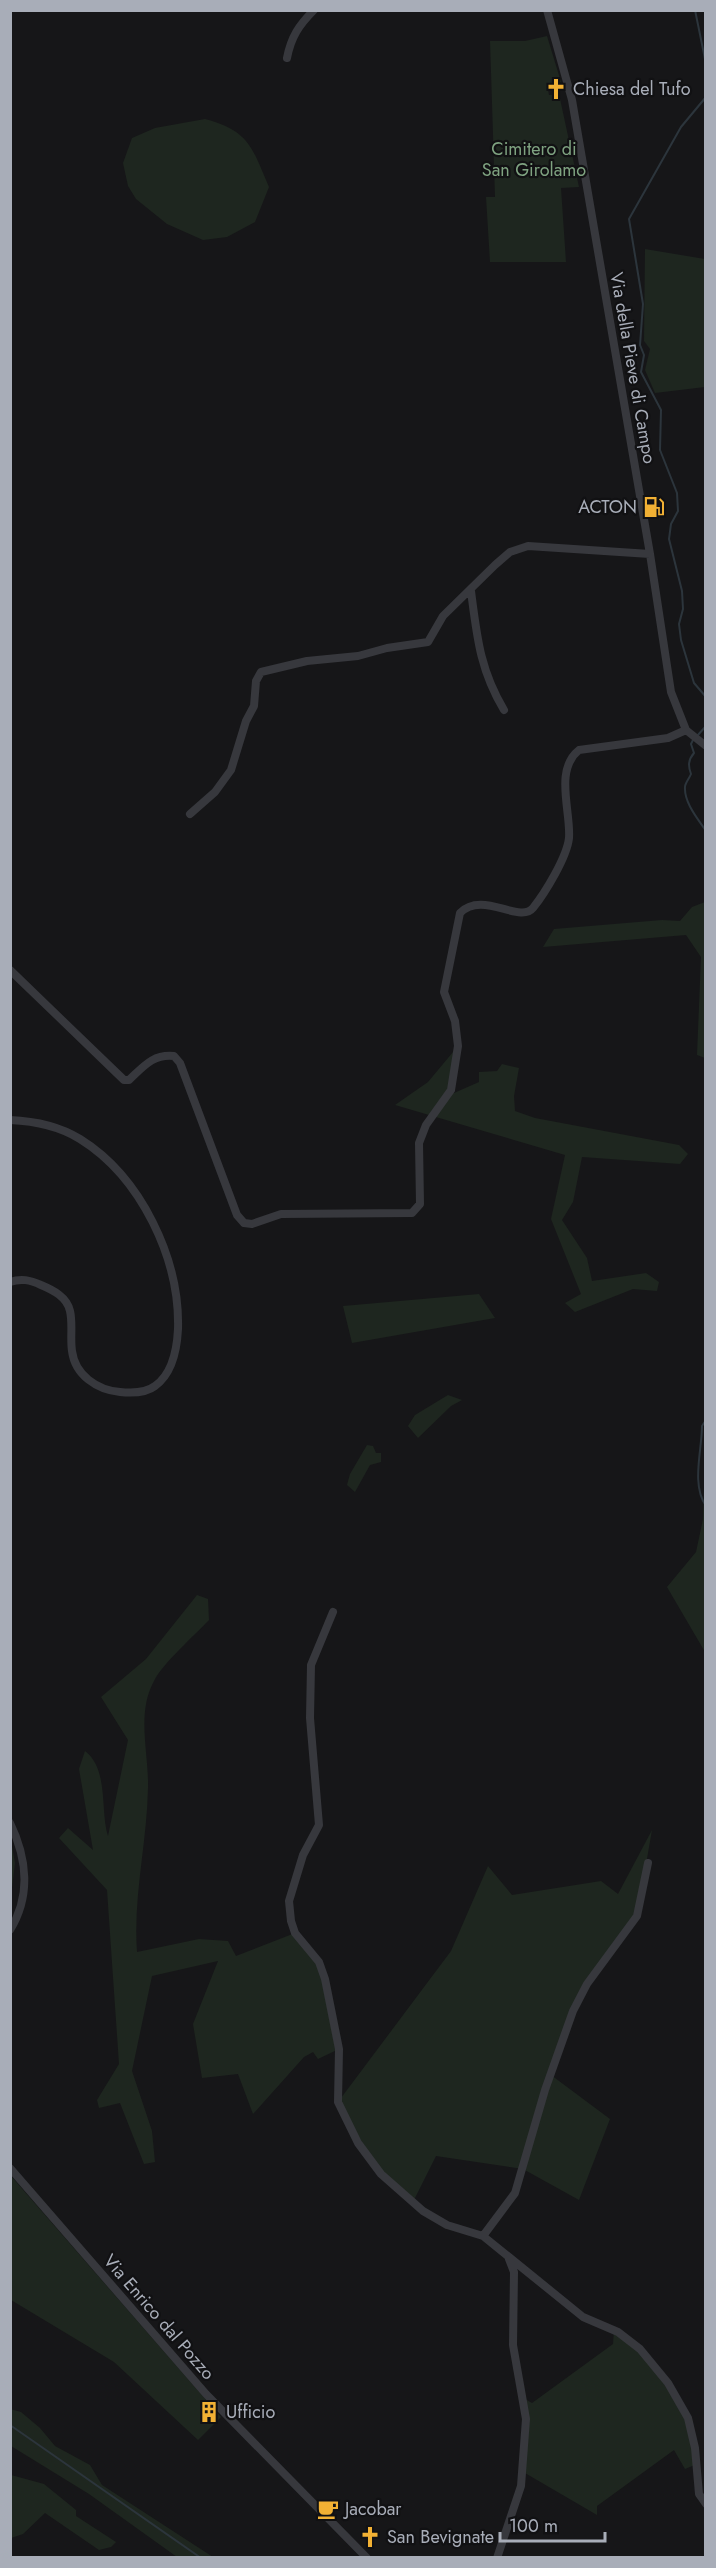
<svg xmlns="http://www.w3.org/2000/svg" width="716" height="2568" viewBox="0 0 716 2568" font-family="Jost,sans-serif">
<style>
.green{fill:#1e261f}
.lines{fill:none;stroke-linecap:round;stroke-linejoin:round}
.stream{stroke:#2c353c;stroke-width:2}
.minor{stroke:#37383d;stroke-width:8}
.labels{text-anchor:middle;stroke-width:4.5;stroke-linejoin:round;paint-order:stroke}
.poi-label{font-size:18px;fill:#a8adb8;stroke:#111113;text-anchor:start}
.park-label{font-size:18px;fill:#7fa381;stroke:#111113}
.street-label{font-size:18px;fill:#a8adb8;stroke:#111113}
</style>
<rect width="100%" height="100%" fill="#161618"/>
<path class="green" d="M547 36 561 82 547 85 549 95 559 94 579 187 561 188 566 262H490L486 197H495L490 41H525Z
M205 119C250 131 252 148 269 187L255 222 227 237 203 240 167 224 136 199 128 186 123 163 132 138 155 128Z
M645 249 705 259V387L655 393 645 370 650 349 644 341Z
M705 902V1058L697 1055 701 957 686 935 543 947 554 929 662 920 680 921 692 907Z
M458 1046 451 1090 454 1093 479 1082V1072L497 1071 502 1064 519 1068 514 1096 515 1111 535 1118 679 1145 688 1154 680 1164 582 1157 573 1202 562 1220 587 1258 592 1281 646 1273 659 1282 657 1291 633 1289 575 1312 565 1303 581 1294 551 1219 565 1155 395 1105 428 1082Z
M479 1294 495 1318 352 1343 343 1306Z
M448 1395 462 1400 451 1406 418 1438 408 1426 415 1415Z
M367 1445 373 1446 376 1453H381V1462L370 1465 355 1492 347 1485 350 1474Z
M705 1454 706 1652H705L667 1587 696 1552 703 1519Z
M197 1595 208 1599 209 1620C194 1636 163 1663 154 1681 136 1714 149 1753 148 1788 147 1843 133 1897 137 1952L199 1939 228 1941 236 1956 295 1933 319 1962 339 2049 318 2059 313 2052 304 2057 253 2114 238 2074 202 2078 193 2024 218 1961 152 1976 132 2071 152 2131 155 2162 144 2164 120 2103 99 2108 97 2100 119 2064 107 1890 59 1838 68 1828 93 1850 79 1769 85 1751C109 1769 100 1811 108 1836L128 1740 101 1697 146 1659Z
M652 1830 637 1916 587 1984 551 2075 610 2119 579 2200 523 2169 436 2156 413 2202 381 2174 338 2102 451 1951 488 1866 512 1895 601 1881 618 1894Z
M11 1841 15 1863 11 1896Z
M11 2176 221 2417 198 2440 114 2362 11 2300Z
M614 2330 640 2349 688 2418 697 2464 685 2469 674 2450 597 2506V2515L525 2473 523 2398 532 2403 613 2344Z
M10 2409 21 2412 40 2428 55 2446 90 2465 102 2485 213 2557H177L89 2494 11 2446Z
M11 2475 44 2484 76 2510V2516L116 2542 111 2547 99 2550 45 2513 23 2534 11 2538Z"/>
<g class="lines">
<path class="stream" d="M695 10 706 64
M706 97 681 127 629 219 643 304 640 345 644 355 641 372 661 410 660 450 677 493 678 511 671 524 669 539 682 591 683 609 679 624 681 640 694 683 706 697
M697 736 706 726
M693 740 691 744 694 753C688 760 688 766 691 774 689 779 685 783 685 787 684 803 698 819 706 831
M706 1420 702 1426C702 1450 691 1485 706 1506
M10 2425 201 2558"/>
<path class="minor" d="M547 10 572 100 650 554 671 692 686 730 706 746
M287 58C291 37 299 25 314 10
M471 591C477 637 480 670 504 710
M190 814 215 792 231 770 246 721 254 706 256 681 261 672 307 661 358 656 387 648 428 642 443 616 495 565 510 552 528 546 650 554
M10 970 124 1080H129C144 1066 153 1054 174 1056L180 1063 237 1215 244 1223 252 1224 281 1214 412 1213 420 1204 419 1143 426 1125 451 1090 458 1046 455 1021 444 992 460 913C482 890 520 924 533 908 545 893 567 857 569 838 571 811 554 770 579 750L668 738 686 730
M10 1120C34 1121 59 1126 80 1139 141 1177 180 1259 178 1329 177 1349 172 1374 155 1386 146 1393 130 1393 120 1392 97 1390 75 1375 72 1351 70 1338 73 1324 70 1311 67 1297 53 1290 41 1285 30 1280 21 1278 10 1282
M333 1612 311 1665 310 1718 319 1825 303 1855 289 1901 291 1921 295 1933 319 1962 325 1979 339 2049 338 2102 358 2143 381 2174 423 2211 447 2225 483 2236
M10 1823C27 1858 31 1896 10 1930
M648 1863 637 1916 587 1984 573 2011 545 2090 515 2193 483 2236 583 2317 618 2332 640 2349 668 2383 688 2418 695 2448 699 2494 706 2504
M10 2168 206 2394 367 2558
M497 2558 521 2486 526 2419 513 2345 514 2272 509 2259"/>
</g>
<defs>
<symbol id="church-bare" viewBox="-9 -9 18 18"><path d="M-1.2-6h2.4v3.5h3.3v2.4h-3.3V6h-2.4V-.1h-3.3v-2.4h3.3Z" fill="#f2b134" stroke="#111113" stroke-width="2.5" paint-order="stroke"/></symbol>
<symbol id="fuel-bare" viewBox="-9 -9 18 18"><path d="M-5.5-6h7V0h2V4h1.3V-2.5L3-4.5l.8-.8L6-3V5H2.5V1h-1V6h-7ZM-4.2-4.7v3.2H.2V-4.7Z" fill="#f2b134" stroke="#111113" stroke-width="2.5" paint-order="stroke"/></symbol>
<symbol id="building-bare" viewBox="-9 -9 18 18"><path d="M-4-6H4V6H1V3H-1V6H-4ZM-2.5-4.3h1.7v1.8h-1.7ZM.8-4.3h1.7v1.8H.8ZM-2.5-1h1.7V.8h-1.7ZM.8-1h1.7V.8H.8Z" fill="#f2b134" stroke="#111113" stroke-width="2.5" paint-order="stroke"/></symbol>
<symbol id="cafe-bare" viewBox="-9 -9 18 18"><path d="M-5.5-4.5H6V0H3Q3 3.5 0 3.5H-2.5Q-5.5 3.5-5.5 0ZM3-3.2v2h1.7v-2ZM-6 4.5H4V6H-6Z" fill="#f2b134" stroke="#111113" stroke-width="2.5" paint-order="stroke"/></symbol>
</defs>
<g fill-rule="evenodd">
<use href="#church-bare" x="541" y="74" width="30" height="30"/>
<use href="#fuel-bare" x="639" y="492" width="30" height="30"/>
<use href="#building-bare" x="194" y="2397" width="30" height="30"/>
<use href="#cafe-bare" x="313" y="2494" width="30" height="30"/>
<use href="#church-bare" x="355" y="2522" width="30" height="30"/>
</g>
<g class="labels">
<g class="poi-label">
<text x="573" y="95">Chiesa del Tufo</text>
<text x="637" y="513" text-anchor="end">ACTON</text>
<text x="226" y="2418">Ufficio</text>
<text x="345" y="2515">Jacobar</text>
<text x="387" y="2543">San Bevignate</text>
</g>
<g class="park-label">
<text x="534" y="155">Cimitero di<tspan x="534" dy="21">San Girolamo</tspan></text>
</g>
<g class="street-label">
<text transform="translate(633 368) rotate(80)" y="6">Via della Pieve di Campo</text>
<text transform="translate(159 2317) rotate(49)" y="6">Via Enrico dal Pozzo</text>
</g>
</g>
<rect width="716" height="2568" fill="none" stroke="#a8adb8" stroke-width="24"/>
<path d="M500 2532v9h105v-9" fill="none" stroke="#a8adb8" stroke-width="3"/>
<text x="509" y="2532" font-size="18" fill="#a8adb8" stroke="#111113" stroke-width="4.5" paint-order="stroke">100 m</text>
</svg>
